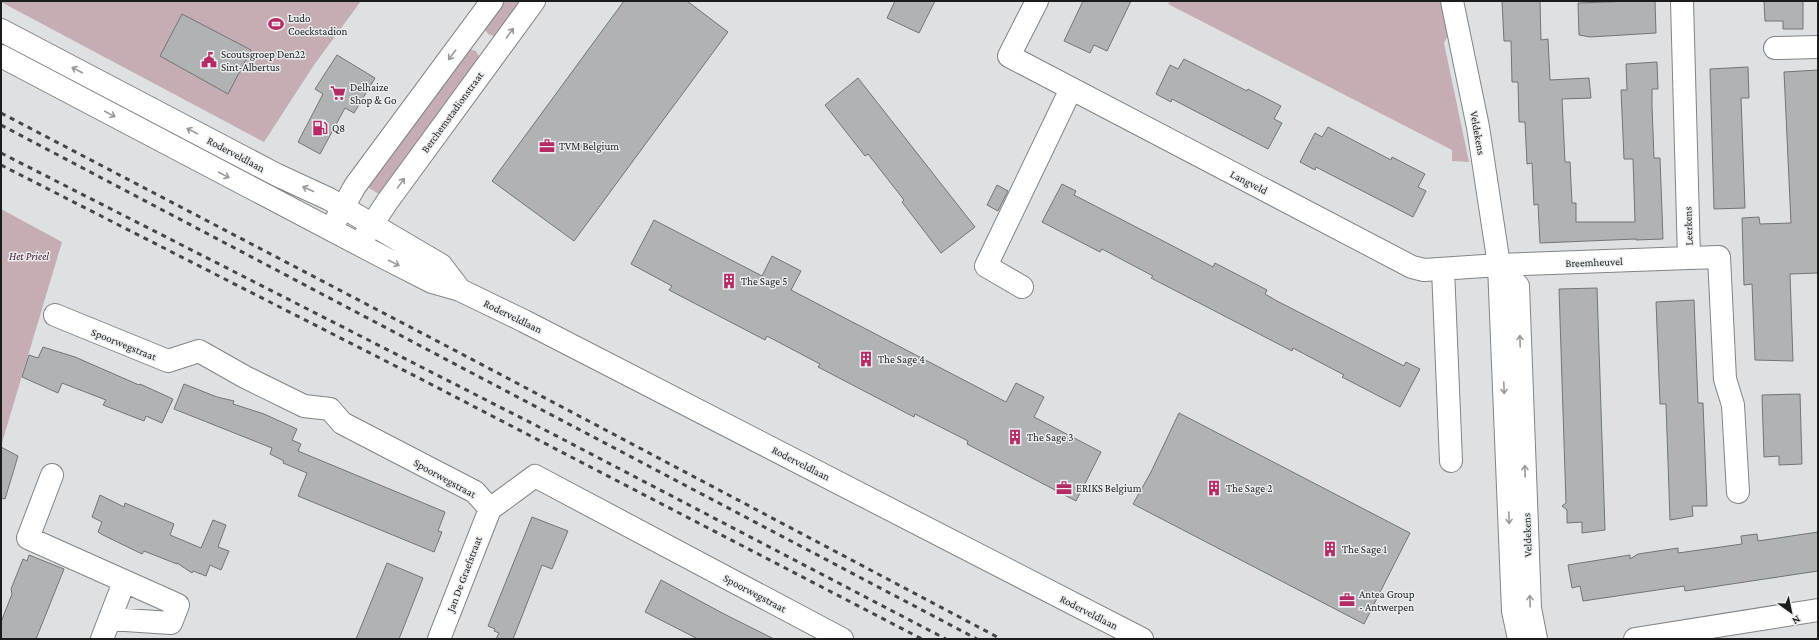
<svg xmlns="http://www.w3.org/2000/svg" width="1819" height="640" viewBox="0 0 1819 640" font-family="'Crimson Pro',serif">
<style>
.green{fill:#c6adb3}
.building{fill:#afb3b5;stroke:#717576}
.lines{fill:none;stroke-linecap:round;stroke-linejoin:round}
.minor-casing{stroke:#808486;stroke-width:24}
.minor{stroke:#fff;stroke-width:22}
.rail{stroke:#454747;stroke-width:3;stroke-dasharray:5 5;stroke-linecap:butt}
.oneway{stroke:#989999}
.labels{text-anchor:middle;stroke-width:3;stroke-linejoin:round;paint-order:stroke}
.poi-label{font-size:11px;fill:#1b1d1d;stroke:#eaeef0;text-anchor:start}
.street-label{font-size:11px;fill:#1b1d1d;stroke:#eaeef0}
.park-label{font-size:11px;font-style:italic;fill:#461628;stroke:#eaeef0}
</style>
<rect width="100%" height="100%" fill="#dde1e3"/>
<path class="green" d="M1 1H361L314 65 264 142 1 2Z
M498 1H527L497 36C489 36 486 33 483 26Z
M1170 1H1441L1448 35 1444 43 1469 162 1452 161V150L1168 4Z
M469 49 476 51 480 58 408 154 412 158 382 196 364 185 393 144 398 147 447 80 443 77Z
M1 209 62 242 1 446Z"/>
<path class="building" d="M624 1H687L728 32 574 241 492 181Z
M895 1H935L919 33 887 18Z
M1083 1H1131L1107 51 1094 45 1090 53 1064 41Z
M1502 1H1540L1541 40 1548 39 1550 80 1589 78 1591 98 1562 99 1565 162H1570L1572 203H1576V222H1635L1633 159H1624L1621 90H1627L1626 64 1657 62 1658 89H1652V106L1654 158H1660L1663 239 1636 240V239L1540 243 1538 204 1534 205 1532 163 1527 164 1525 122H1519L1518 82H1512L1511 41H1504Z
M1634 1H1655L1656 33 1590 37 1579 35 1578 3Z
M1764 1H1803V29H1783V21H1765Z
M182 14 251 50 228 94 160 56Z
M337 55 375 78 354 113 345 108 320 154 298 142 323 94 315 89Z
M1184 59 1247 91 1248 89 1281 106 1274 119 1282 123 1268 149 1172 99 1171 102 1156 94 1170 65 1178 69Z
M1748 67 1749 98H1741L1745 208 1714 209 1710 69Z
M1818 70V273L1790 274 1793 361 1755 360 1752 284 1744 285 1742 218 1759 217 1760 224 1791 223 1784 72Z
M858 78 975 227 941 253 902 202 904 200 868 154 865 156 825 105Z
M1328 127 1391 160 1392 157 1425 174 1418 187 1426 191 1413 217 1316 167 1315 170 1300 162 1315 133 1322 137Z
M1062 184 1076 191 1074 195 1169 244 1213 267 1215 263 1267 290 1265 294 1277 301 1404 366 1406 362 1420 369 1400 407 1342 377 1344 375 1293 348 1292 351 1151 278 1153 276 1102 249 1100 252 1042 222Z
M997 185 1008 191 998 211 987 205Z
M654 220 762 276 772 256 801 271 791 290 1006 402 1016 383 1044 397 1034 417 1101 452 1076 501 967 444 968 441 915 414 914 417 818 367 820 364 767 336 765 340 669 290 672 286 631 264Z
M1597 288 1605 530 1582 533V522L1567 523V510L1562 506 1566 503 1559 289Z
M1694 300 1698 403H1703L1707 506H1692L1693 516 1670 520 1666 404H1660L1656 302Z
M43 347 75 357 139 385 140 384 173 399 162 423 146 416 144 421 103 405 106 400 62 383 58 393 22 377 29 355 38 358Z
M184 384 217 397 234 401 233 404 264 414 297 429 292 440 301 444 298 451 445 512 438 531 442 532 434 552 298 496 307 473 283 463 284 461 270 454 272 448 174 409Z
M1800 394 1802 464 1779 465V456L1764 457 1762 395Z
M1179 413 1410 533 1364 624 1133 504 1151 472Z
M1 447 18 456 5 499 1 498Z
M100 495 124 507 125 503 174 524 170 535 201 548 213 520 226 525 218 547 229 551 221 570 210 565 206 576 193 571 192 573 177 563V564L144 551 142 554 103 535 98 532 102 522 92 517Z
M532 517 568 531 552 569 542 565 513 639H496L499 633 494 631 495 629 488 626Z
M1818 532V571L1685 591 1684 586 1583 601 1580 586 1572 588 1568 565 1630 555V559L1638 554 1678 548V553L1742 544 1741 536 1757 534 1758 541Z
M29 555 64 569 36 639H1V622L12 594 11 589 23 559 27 561Z
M387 563 423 578 399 639H356Z
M661 580 726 615 774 639H698L645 612Z"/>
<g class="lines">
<defs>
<path id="minor" d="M1037 1 1009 56 1412 267 1424 270 1499 265 1689 258
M1452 1 1478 127 1499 265 1513 611 1519 639
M1682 1 1689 258 1719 257 1725 379 1733 405 1738 492
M1 30 277 175 329 199 441 265 460 290
M1775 48 1818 47
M1 56 381 256 432 282 460 290 524 321 1142 639
M336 220 355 186 492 1
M364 237 387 202 534 1
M1499 265 1518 286 1530 608 1536 639
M1443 269 1451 461
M1022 287 986 266 1071 89
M55 315 168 361 199 351 245 377 304 406 330 409 342 423 475 492 490 509
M52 475 28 538 178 605 171 623 110 619
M490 509 535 476 842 639
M102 639 124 582
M439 639 490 509
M1635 639 1818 610"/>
</defs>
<use href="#minor" class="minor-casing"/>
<use href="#minor" class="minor"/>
<path class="rail" d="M1 113 458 352 1001 639
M1 125 977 639
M1 153 549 432 946 639
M1 165 417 377 922 639"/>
</g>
<defs><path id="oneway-shaft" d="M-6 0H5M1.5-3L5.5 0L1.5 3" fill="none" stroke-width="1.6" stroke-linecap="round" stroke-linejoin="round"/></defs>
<g class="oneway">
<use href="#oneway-shaft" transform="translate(510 33) rotate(-53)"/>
<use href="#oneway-shaft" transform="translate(452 55) rotate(127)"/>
<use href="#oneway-shaft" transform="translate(77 70) rotate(-152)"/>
<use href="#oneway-shaft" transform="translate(110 114) rotate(28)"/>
<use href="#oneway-shaft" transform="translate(192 131) rotate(-152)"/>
<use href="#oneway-shaft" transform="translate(224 175) rotate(28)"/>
<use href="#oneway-shaft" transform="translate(401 183) rotate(-54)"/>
<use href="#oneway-shaft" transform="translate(308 189) rotate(-156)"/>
<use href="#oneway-shaft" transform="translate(394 263) rotate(27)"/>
<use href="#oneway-shaft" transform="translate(1520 341) rotate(-92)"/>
<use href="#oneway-shaft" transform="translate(1504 388) rotate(88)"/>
<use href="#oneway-shaft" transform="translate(1525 471) rotate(-92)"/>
<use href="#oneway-shaft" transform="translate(1509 518) rotate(88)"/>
<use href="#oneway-shaft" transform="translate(1530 601) rotate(-92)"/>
</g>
<defs>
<symbol id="stadium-bare" viewBox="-9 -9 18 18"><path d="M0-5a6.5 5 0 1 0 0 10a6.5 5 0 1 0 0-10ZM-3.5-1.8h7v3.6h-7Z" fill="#b62b66" stroke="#eaeef0" stroke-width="2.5" paint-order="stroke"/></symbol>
<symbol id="civic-bare" viewBox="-9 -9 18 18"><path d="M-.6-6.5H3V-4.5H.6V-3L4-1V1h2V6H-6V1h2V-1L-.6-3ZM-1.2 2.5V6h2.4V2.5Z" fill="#b62b66" stroke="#eaeef0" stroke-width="2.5" paint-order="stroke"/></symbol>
<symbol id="supermarket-bare" viewBox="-9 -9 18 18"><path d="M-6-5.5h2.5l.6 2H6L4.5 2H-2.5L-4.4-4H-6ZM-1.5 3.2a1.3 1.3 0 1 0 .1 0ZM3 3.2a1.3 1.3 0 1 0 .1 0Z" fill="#b62b66" stroke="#eaeef0" stroke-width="2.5" paint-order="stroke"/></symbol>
<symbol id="fuel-bare" viewBox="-9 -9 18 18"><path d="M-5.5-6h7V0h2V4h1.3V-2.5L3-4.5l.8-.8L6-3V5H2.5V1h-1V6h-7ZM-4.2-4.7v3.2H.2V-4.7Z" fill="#b62b66" stroke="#eaeef0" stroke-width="2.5" paint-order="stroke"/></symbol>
<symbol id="office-bare" viewBox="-9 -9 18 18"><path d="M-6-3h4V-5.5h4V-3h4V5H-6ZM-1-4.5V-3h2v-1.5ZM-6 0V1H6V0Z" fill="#b62b66" stroke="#eaeef0" stroke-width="2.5" paint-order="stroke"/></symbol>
<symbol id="building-bare" viewBox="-9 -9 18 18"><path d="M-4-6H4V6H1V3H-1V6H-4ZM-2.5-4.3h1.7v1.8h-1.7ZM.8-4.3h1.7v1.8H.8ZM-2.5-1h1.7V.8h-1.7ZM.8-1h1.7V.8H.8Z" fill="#b62b66" stroke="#eaeef0" stroke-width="2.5" paint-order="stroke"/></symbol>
</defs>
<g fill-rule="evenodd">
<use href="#stadium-bare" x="265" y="13" width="22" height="22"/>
<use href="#civic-bare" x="198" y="49" width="22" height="22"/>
<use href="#supermarket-bare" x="327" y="82" width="22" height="22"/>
<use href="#fuel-bare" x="309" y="117" width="22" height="22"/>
<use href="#office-bare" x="536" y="135" width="22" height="22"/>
<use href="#building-bare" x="718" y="270" width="22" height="22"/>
<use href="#building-bare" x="855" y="348" width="22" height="22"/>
<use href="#building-bare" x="1004" y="426" width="22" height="22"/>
<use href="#office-bare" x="1053" y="477" width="22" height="22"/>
<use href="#building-bare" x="1203" y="477" width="22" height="22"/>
<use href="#building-bare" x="1319" y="538" width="22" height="22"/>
<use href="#office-bare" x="1336" y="589" width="22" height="22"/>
</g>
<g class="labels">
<g class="poi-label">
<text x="288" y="22">Ludo<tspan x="288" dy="13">Coeckstadion</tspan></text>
<text x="221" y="58">Scoutsgroep Den22<tspan x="221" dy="13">Sint-Albertus</tspan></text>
<text x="350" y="91">Delhaize<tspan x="350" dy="13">Shop &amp; Go</tspan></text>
<text x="332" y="132">Q8</text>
<text x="559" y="150">TVM Belgium</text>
<text x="741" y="285">The Sage 5</text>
<text x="878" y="363">The Sage 4</text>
<text x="1027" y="441">The Sage 3</text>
<text x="1076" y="492">ERIKS Belgium</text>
<text x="1226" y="492">The Sage 2</text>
<text x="1342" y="553">The Sage 1</text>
<text x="1359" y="598">Antea Group<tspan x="1359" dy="13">- Antwerpen</tspan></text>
</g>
<g class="street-label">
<text transform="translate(452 112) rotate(-54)" y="4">Berchemstadionstraat</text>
<text transform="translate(1478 133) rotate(80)" y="4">Veldekens</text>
<text transform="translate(236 154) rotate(28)" y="4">Roderveldlaan</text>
<text transform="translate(1249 182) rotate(27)" y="4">Langveld</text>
<text transform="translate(1688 226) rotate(-92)" y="4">Leerkens</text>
<text transform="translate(1594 262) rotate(-2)" y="4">Breemheuvel</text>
<text transform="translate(513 316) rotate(26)" y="4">Roderveldlaan</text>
<text transform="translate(124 344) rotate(22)" y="4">Spoorwegstraat</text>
<text transform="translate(801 463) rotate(27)" y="4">Roderveldlaan</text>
<text transform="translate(445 478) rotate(29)" y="4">Spoorwegstraat</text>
<text transform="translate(1527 535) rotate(-92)" y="4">Veldekens</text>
<text transform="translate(464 574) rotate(-69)" y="4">Jan De Graefstraat</text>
<text transform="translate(755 593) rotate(28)" y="4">Spoorwegstraat</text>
<text transform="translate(1089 612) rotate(27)" y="4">Roderveldlaan</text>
</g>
<g class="park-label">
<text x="29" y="260">Het Prieel</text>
</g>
</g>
<rect width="1819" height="640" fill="none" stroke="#1b1d1d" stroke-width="4"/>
<g transform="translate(1791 612) rotate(147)" stroke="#eaeef0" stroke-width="3" paint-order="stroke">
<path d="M0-3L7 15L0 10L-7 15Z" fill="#1b1d1d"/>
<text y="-6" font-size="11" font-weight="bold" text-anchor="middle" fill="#1b1d1d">N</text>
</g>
</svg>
